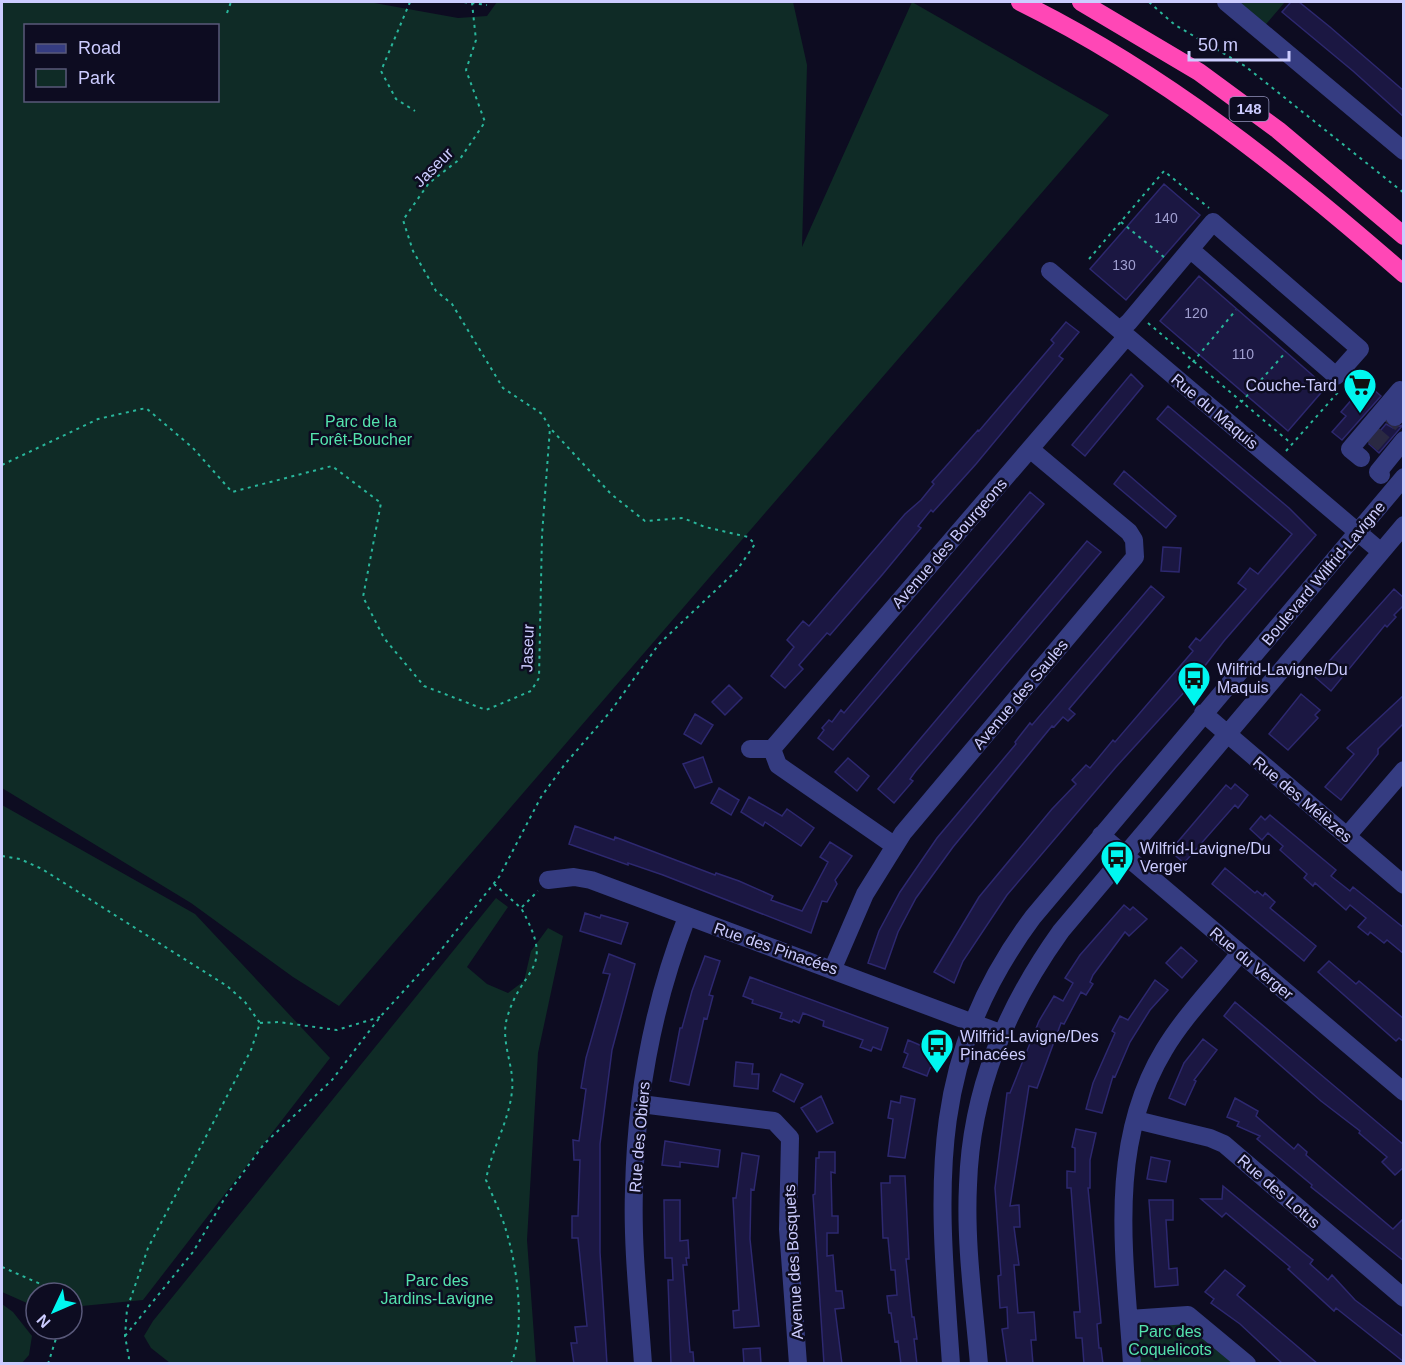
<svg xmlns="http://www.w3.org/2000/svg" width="1405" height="1365" viewBox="0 0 1405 1365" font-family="Arial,sans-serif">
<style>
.green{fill:#0f2b26;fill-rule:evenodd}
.building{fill:#1b1742;stroke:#2d286f;stroke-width:1.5}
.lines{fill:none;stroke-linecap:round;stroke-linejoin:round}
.minor-tunnel{stroke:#2a2942;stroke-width:18;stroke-dasharray:18 9;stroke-linecap:butt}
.path{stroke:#29b69b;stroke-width:2;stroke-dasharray:3 4.5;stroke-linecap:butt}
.minor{stroke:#353c81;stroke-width:18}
.highway{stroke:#ff47b6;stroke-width:18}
.labels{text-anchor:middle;stroke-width:5;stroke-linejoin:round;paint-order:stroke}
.number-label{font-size:14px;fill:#a09fd0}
.shield{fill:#0d0c21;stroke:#9392bc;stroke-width:1.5}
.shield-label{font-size:15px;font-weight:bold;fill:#ccf}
.street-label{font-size:16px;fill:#ccf;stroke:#0d0c21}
.poi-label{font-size:16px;fill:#ccf;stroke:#0d0c21;text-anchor:start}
.park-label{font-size:16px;fill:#54e3ad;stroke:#0d0c21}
</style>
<rect width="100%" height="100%" fill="#0d0c21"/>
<path class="green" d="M2 2H369L458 18 487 16 497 2H793L807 65 802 247 912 2 1109 115 339 1006 293 977 191 903 2 788ZM26 26H218V100H26Z
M1226 2H1285L1261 30Z
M2 805 195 914 330 1058 143 1300 72 1307V1293H36V1307L2 1292Z
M496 898 508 907 467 967 487 984 508 993 524 981 531 951 548 928 563 936 538 1053 527 1240 536 1363H170L151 1348 144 1336 153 1321Z
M2 1304 13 1312 32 1336 29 1355 22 1363H2Z
M1177 1314 1247 1363H1132L1129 1319Z"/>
<path class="building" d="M1291 2H1299L1330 27 1404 91V117L1353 71 1282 12Z
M1164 184 1200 215 1126 300 1090 269Z
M1199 276 1326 387 1288 431 1160 321Z
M1066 322 1079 332 1059 356 1063 359 976 464 933 512 931 510 918 526 921 528 882 575 830 635 827 633 799 665 803 669 785 688 771 676 794 647 787 640 803 621 809 626 905 514 921 500 934 484 932 482 978 430 979 431 1054 343 1051 340Z
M1131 374 1143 386 1085 456 1072 445Z
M1366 383 1381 396 1342 440 1332 432 1346 416 1341 412Z
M1168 406 1289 508 1316 535 1224 641 1187 689 1116 767 1007 895 963 961 954 983 934 972 979 897 1052 809 1076 784 1072 780 1086 765 1090 768 1113 740 1115 742 1193 651 1189 647 1196 638 1200 641 1246 589 1238 583 1250 568 1258 574 1292 534 1157 419Z
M1386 424 1393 428 1403 425 1379 453 1369 444Z
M1124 471 1176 516 1166 528 1114 484Z
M1030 492 1044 504 833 750 818 738 824 730 822 728 829 720 832 722 841 710 844 713Z
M1087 541 1101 552 915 772 910 779 913 781 894 803 878 789Z
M1163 547 1181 548 1179 572 1161 571Z
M1151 586 1164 597 1069 709 1075 714 1068 721 1063 717 1054 727 1052 726 953 847 916 898 898 932 885 969 868 963 879 931 900 892 937 838 1016 744 1015 742 1030 723 1032 725Z
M1394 589 1404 598V605L1394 615 1396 617 1387 627 1385 625 1331 691 1315 677Z
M729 685 742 698 725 715 712 702Z
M1301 694 1320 710 1315 715 1318 718 1288 750 1269 734Z
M1404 695V723L1378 749V754L1341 800 1325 787 1354 754 1347 748Z
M695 714 713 725 701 744 684 734Z
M703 757 712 782 695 788 683 764Z
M848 758 869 776 857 791 835 772Z
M1235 784 1248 795 1238 808 1235 805 1184 863 1170 851 1226 785 1231 789Z
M719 788 739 800 731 815 711 803Z
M749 797 782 816 787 809 814 828 801 846 765 822 763 826 741 812Z
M1270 815 1336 870 1331 876 1350 891 1353 887 1404 928V954L1387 940 1384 943 1370 932 1368 935 1358 927 1366 918 1350 905 1346 910 1315 883 1313 886 1304 878 1307 874 1280 850 1283 846 1268 833 1262 840 1250 829 1261 816 1265 820Z
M575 826 614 840 615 837 715 875 716 873 739 881 773 896 771 900 802 911 828 862 820 857 830 842 852 856 835 880 837 884 827 902 822 901 811 933 663 875 628 863V865L569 844Z
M1225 868 1255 893 1257 891 1263 896 1265 893 1275 902 1270 908 1316 946 1304 961 1212 884Z
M1124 905 1130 910 1133 907 1147 919 1129 936 1125 932 1093 975 1090 982 1093 984 1086 995 1081 992 1064 1024 1061 1023 1037 1088 1029 1086 1010 1206 1019 1205 1020 1227H1014L1019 1265H1014L1018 1313 1034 1312 1036 1340H1031L1033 1364H1007L1002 1329 1008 1328 1007 1307 1000 1308 998 1276 1001 1275 995 1188 1007 1093H1010L1039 1021 1054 996 1063 1001 1073 983 1065 978 1080 955Z
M585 913 600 918 601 915 628 923 621 944 580 931Z
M1181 947 1197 961 1182 978 1166 963Z
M609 954 635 964 612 1050 600 1144V1252L607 1364H574L571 1343H577L575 1327 587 1326 578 1238H572V1216H578L580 1160H574L573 1140 579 1141 586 1089 581 1088 586 1058 610 974 603 973Z
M705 956 720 961 709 995 713 996 707 1019 704 1018 689 1085 670 1081 680 1028H682L692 991Z
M1329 961 1356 984 1359 981 1404 1019V1042L1399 1038 1396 1041 1318 972Z
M750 977 888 1028 881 1050 873 1047 871 1051 860 1047 863 1040 823 1026 824 1021 803 1013 799 1023 793 1020 792 1022 780 1018 782 1013 752 1003 753 1000 743 996Z
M1155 980 1168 990 1150 1010 1130 1042 1115 1077 1113 1076 1102 1113 1086 1109 1093 1083 1115 1033 1112 1031 1120 1016 1128 1020Z
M1235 1002 1404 1145V1167L1395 1175 1382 1162 1387 1157 1359 1133 1360 1131 1321 1101 1224 1016Z
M1203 1039 1217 1050 1194 1080 1196 1081 1185 1105 1169 1098 1184 1063Z
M908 1040 936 1052 932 1062 934 1066 930 1068 927 1076 903 1067 908 1054 904 1052Z
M736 1062 753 1064 752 1074H759L758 1089 734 1086Z
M781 1074 803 1084 794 1102 773 1091Z
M821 1096 833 1123 817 1132 801 1108Z
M901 1096 915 1099 905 1158 888 1156 893 1119 888 1118 891 1101 900 1103Z
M1235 1098 1258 1111 1256 1116 1294 1149 1298 1144 1307 1152 1306 1155 1393 1229 1404 1218V1261L1311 1187 1312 1185 1257 1139 1260 1136 1237 1126 1239 1122 1227 1117Z
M1076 1129 1096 1133 1090 1160V1188H1088L1100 1311 1101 1323 1097 1324 1099 1348H1101L1103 1364H1084L1082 1338H1076L1074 1312H1080L1071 1188H1067V1171L1075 1172V1148L1072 1147Z
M665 1141 720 1150 718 1167 680 1162V1167L662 1165Z
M819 1152H835V1173L831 1172 832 1216H838V1233H827V1256L833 1255 836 1291H842L844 1308 835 1309 842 1364H824L813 1195 815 1194 816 1158H819Z
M742 1153 759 1156 754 1190 751 1189 750 1239 759 1326 734 1328 733 1311 739 1310 733 1198H736Z
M1151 1157 1170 1161 1166 1182 1147 1179Z
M890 1176H905L909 1259H906L912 1317H914L917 1339H914L917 1364H901L898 1341 895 1342 891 1313H889L887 1296 897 1295 895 1270H891L888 1238H883L881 1183H890Z
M1223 1186 1303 1252 1313 1260 1310 1264 1328 1280 1332 1275 1355 1300 1404 1337V1362L1336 1308 1334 1311 1288 1269 1290 1267 1226 1213 1222 1217 1201 1199H1222Z
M664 1200H680V1241L688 1240 689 1258H686L687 1265H683L690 1352H693L694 1364H671L668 1280H673L672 1258H665Z
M1149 1200H1173V1220H1166L1169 1269 1177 1268 1178 1285 1155 1287Z
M1225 1270 1245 1286 1237 1295 1318 1364H1283L1240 1324 1211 1303 1214 1299 1205 1292Z
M760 1348 761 1364H744L743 1349Z"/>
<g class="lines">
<path class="minor-tunnel" d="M1371 445 1395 417"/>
<path class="path" d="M410 2 381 71 396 99 415 111
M464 2 487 5
M1149 2 1175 25 1245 66 1404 193
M227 13 231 2
M1121 222 1165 258
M1089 259 1164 171 1209 208
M1148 323 1292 444
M1188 368 1236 310
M1236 408 1286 352
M1286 451 1340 390
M2 465 98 419 146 408 193 448 232 492 332 466 381 503 363 597 384 638 424 686 486 710 531 691 539 678 542 535 550 428 542 414 503 388 452 304 436 291 413 251 403 220 429 183 460 159 485 122 466 70 476 40 472 3
M2 856 20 859 42 869 227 986 245 1002 260 1023 251 1050 148 1248 127 1309 125 1336 129 1358 127 1364
M494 884 521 908 538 891
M260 1023 278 1022 337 1030 380 1017
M2 1267 52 1289 54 1293
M125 1336 193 1252 226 1196 264 1144 332 1080 380 1017 441 950 499 877 541 797 565 764 610 712 659 644 737 570 755 544 748 537 705 527 683 518 645 521 611 494 550 428
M48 1364 59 1329
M511 1364C526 1327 517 1264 505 1227 500 1211 492 1195 486 1180 491 1150 509 1122 512 1091 515 1067 500 1042 507 1018 522 965 557 972 521 908"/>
<path class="minor" d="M1226 2 1404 151
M1050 271 1380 551
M1120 330 1129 322 1213 222 1360 349 1336 376 1191 250
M1395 417 1404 407
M1361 458 1350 449 1400 390
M1381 475 1378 472 1404 440
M1203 713 1404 885
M750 749H772
M772 749 1127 336
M772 749 778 765 895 846
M1101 835 1404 1092
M1347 836 1404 770
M548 880 574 877 591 880 1000 1033
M833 968 865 894 903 833 1135 557 1134 540 1129 532 1030 449
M641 1104 774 1121 790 1138 788 1229 798 1364
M1136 1120 1210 1138 1224 1144 1404 1298
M1129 1319 1188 1315 1247 1364
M643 1364C639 1306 632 1247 634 1190 636 1096 653 1004 687 917
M951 1364C939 1192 923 1065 1033 917L1404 477
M979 1364C974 1305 965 1244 968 1185 971 1090 1006 1008 1061 931L1404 525
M1132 1364C1125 1258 1106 1146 1164 1050 1185 1015 1215 985 1240 953"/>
<path class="highway" d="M1020 2C1162 72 1285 170 1404 274
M1081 2 1199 72 1278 130 1404 236"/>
</g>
<defs>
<symbol id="supermarket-pin" viewBox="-11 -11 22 30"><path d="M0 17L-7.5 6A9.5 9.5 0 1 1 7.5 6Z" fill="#00f7f0" stroke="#0d0c21"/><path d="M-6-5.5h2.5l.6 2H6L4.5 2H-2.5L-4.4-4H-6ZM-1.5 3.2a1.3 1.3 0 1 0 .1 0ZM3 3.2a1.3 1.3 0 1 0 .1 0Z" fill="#111"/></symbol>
<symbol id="bus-pin" viewBox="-11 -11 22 30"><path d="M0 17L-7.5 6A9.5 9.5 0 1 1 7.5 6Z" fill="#00f7f0" stroke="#0d0c21"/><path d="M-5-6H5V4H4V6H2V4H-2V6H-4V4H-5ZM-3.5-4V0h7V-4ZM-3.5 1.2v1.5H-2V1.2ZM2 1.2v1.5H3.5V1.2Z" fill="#111"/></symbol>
</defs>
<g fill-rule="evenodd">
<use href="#supermarket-pin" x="1341" y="366" width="38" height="52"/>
<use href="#bus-pin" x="1175" y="659" width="38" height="52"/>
<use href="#bus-pin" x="1098" y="838" width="38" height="52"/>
<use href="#bus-pin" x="918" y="1026" width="38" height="52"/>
</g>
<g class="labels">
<g class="number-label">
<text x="1166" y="223">140</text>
<text x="1124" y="270">130</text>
<text x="1196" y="318">120</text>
<text x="1243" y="359">110</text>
</g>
<rect class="shield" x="1229.5" y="97" width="39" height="24" rx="4.5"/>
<g class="shield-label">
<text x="1249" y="114">148</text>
</g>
<g class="street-label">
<text transform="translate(433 167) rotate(-45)" y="6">Jaseur</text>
<text transform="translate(1215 411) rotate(40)" y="6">Rue du Maquis</text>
<text transform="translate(949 543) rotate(-49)" y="6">Avenue des Bourgeons</text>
<text transform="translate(1323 573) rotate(-50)" y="6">Boulevard Wilfrid-Lavigne</text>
<text transform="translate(527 648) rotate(-88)" y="6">Jaseur</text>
<text transform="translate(1020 694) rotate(-50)" y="6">Avenue des Saules</text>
<text transform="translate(1303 799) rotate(40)" y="6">Rue des Mélèzes</text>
<text transform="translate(776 948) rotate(19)" y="6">Rue des Pinacées</text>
<text transform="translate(1252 963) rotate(40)" y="6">Rue du Verger</text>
<text transform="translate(639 1137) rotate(-85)" y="6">Rue des Obiers</text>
<text transform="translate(1279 1191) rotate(41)" y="6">Rue des Lotus</text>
<text transform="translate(793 1262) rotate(-93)" y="6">Avenue des Bosquets</text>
</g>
<g class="poi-label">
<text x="1337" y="391" text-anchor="end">Couche-Tard</text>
<text x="1217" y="675">Wilfrid-Lavigne/Du<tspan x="1217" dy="18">Maquis</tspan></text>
<text x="1140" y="854">Wilfrid-Lavigne/Du<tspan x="1140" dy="18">Verger</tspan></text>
<text x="960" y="1042">Wilfrid-Lavigne/Des<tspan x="960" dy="18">Pinacées</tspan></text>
</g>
<g class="park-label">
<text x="361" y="427">Parc de la<tspan x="361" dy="18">Forêt-Boucher</tspan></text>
<text x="437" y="1286">Parc des<tspan x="437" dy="18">Jardins-Lavigne</tspan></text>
<text x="1170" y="1337">Parc des<tspan x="1170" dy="18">Coquelicots</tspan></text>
</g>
</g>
<rect width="1405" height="1365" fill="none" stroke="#ccccff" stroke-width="6"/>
<rect x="24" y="24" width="195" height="78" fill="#0d0c21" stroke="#59597a" stroke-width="1.5"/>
<rect x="36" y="44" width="30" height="9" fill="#353c81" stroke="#59597a" stroke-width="1.5"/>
<text x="78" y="54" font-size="18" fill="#ccccff">Road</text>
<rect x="36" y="69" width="30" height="18" fill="#0f2b26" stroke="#59597a" stroke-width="1.5"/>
<text x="78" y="84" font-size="18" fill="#ccccff">Park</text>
<g transform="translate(54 1311) rotate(226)"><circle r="28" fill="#0d0c21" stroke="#59597a" stroke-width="1.5"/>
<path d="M0-4.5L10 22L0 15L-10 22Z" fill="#00f7f0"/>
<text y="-9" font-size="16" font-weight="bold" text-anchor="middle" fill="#ccccff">N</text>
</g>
<path d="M1189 51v9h100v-9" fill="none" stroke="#ccccff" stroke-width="3"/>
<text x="1198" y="51" font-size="18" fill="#ccccff" stroke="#0d0c21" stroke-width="4.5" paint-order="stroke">50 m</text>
</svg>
